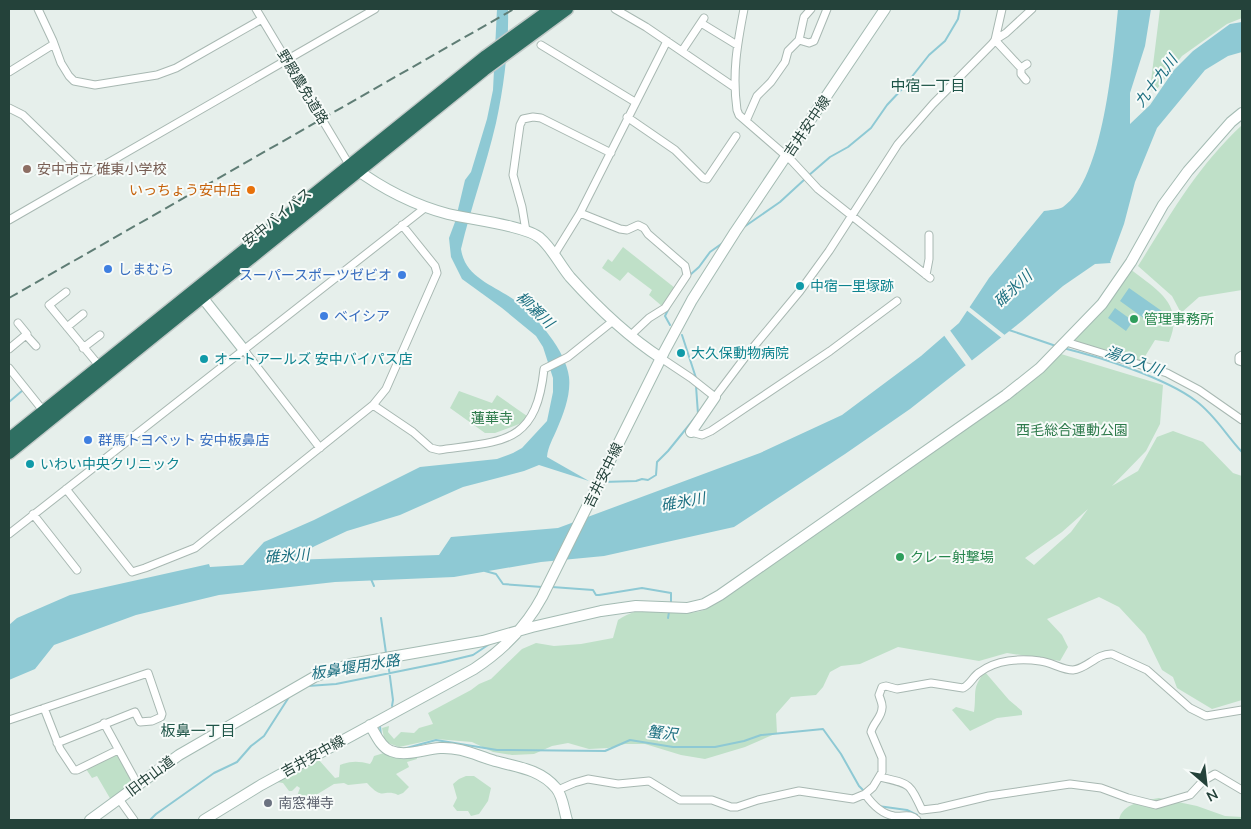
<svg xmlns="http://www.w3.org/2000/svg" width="1251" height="829" viewBox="0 0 1251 829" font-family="'Nunito Sans','Noto Sans JP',sans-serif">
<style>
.green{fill:#bfe0c8;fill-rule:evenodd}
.water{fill:#8ec9d4}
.pier{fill:#e6efeb}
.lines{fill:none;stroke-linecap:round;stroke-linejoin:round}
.stream{stroke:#8ec9d4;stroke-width:2}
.street-casing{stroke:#a8b8b2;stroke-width:9}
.secondary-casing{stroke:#a4bbb3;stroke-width:12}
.highway-casing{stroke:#c2cac8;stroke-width:15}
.street{stroke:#fff;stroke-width:7}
.secondary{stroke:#fff;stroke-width:10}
.highway{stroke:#2f6f62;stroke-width:12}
.rail{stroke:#5f7d75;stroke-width:2;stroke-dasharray:10 5;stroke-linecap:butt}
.education-dot{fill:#8d6e63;stroke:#f7fbf9;stroke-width:2}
.food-dot{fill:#e8710a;stroke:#f7fbf9;stroke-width:2}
.shop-dot{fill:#3f7fe0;stroke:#f7fbf9;stroke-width:2}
.culture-dot{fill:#0f9aa8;stroke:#f7fbf9;stroke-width:2}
.leisure-dot{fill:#2e9e5b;stroke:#f7fbf9;stroke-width:2}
.worship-dot{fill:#6b7280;stroke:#f7fbf9;stroke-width:2}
.labels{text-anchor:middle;stroke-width:4;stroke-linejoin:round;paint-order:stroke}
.street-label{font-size:14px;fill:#24423a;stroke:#f7fbf9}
.education-label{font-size:14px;fill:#785e54;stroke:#f7fbf9;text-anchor:start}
.food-label{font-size:14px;fill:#c56008;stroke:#f7fbf9;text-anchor:end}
.shop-label{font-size:14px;fill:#366cbe;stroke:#f7fbf9;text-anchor:start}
.culture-label{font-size:14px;fill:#0d838f;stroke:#f7fbf9;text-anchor:start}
.leisure-label{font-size:14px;fill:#27864d;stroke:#f7fbf9;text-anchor:start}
.park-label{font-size:14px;fill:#2d7a4b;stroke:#f7fbf9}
.worship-label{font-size:14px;fill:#5b616d;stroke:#f7fbf9;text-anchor:start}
.water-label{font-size:15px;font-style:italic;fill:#1c6f80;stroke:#f7fbf9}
.neighbourhood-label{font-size:15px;fill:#1f5548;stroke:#f7fbf9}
</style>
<rect width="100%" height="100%" fill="#e6efeb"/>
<path class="green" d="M1160 9H1242V18L1227 24 1182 56 1157 89 1153 91 1150 89Z
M1242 125V290L1199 297 1181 313 1172 296 1138 266C1171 214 1196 168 1242 125Z
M623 247 675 288 663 307 649 295 652 290 628 272 620 281 602 268 608 259 612 262Z
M1130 269C1157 290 1185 304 1169 342L1155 340 1141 363 1077 342 1074 339Z
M1061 354 1163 385 1160 424 1146 451 1112 486 1138 471 1157 437 1173 431 1203 442 1233 473 1242 476V700L1212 709 1177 688 1173 677 1162 670 1145 635 1119 607 1099 597 1047 619 1062 635 1068 647 1060 661 1007 653 979 661 898 647 860 664 841 666 830 672 823 687 816 695 791 697 776 714 777 733 745 747 705 759 681 755 645 744H625L608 748 589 749 568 743 552 746 534 754 512 755 493 752 472 742 436 739 399 747 388 743 384 738 382 728 389 726 388 732 394 739 401 732 414 733 419 728 433 724 428 713 471 690 479 684 491 679 522 649 536 643 554 646 581 644 613 638 618 620C650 599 671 619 701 611 709 609 718 601 725 597L1023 387ZM1088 509 1071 532 1034 565 1025 558 1062 532Z
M459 391 492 403 497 395 527 416 522 423 495 433H485L450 408Z
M985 672 1009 700 1022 711V715L997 718 970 731 952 710 956 707 974 712C977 692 971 689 985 672Z
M384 753 416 755 417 759 407 762 409 767 396 774 409 787 403 793 398 795C383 788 384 802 367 783L348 785 344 783 334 784 316 795 301 800 297 796 300 788 297 786 292 791H289L283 783 277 782 318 759 335 778 339 777 340 765C351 761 358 761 370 764L372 761 374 756Z
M116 754 118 755 134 782 133 786 111 800 97 776 92 778 86 769Z
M466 776H474L491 788 488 801 479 814 471 816 468 811H457L453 806 457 798 453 784 459 779Z
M1159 798 1197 806 1225 816 1242 817V820H1119C1122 803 1144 801 1159 798Z"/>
<path class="water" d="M497 9H508C509 46 504 87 496 123 486 166 471 207 461 249 465 279 497 286 517 302 537 317 566 351 569 377 571 394 564 413 557 429 553 439 548 446 547 457L589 481 539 465 524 471 463 487 400 515 347 531 315 546 290 560 439 555 451 537 558 528 760 453 842 415 921 356 959 323 989 278 1044 211C1049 210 1058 210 1063 207 1104 179 1113 57 1118 9H1151L1145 46 1130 93V124L1150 105 1174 70 1193 51 1230 24 1242 22V52L1228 56 1205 70 1157 128 1135 182 1124 224 1110 262 1111 263 1095 264 1063 286 1022 321 910 409 845 454 734 527 604 556 541 562 454 577 335 582 219 595 136 615 54 645 35 669 9 680V625L17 618 70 595 209 564 210 567 243 565 264 542 314 520 420 467 497 459 513 453 522 448 547 421 553 392V378L543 347 536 336 502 308 462 279 451 257 449 238 455 222 465 180 471 172 487 119 493 90Z
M1129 288 1166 314 1156 327 1120 301Z
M1115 308 1133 321 1126 331 1108 318Z"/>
<path class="pier" d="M968 306 1006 336 1003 339 965 309Z
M949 329 973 362 967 367 943 334Z"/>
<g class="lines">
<path class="stream" d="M808 176 830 157 848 147 871 128 887 105 903 88 929 55 945 41 958 19 960 9
M744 227 780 202 805 179
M690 275 699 267 710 252 724 242
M669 308 665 316 670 325
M1009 330 1056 346
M682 335 696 378
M1063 348C1100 357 1166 378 1196 401 1215 415 1226 435 1242 452
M9 402 23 390
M603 482 636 481 642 479 648 480 656 475 657 462 668 451 698 414 696 386
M485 571 496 574 503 584 542 587
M371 579 374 586
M552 587 593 590 596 595H599L642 588 671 593V602
M381 618 386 653
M668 618 669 612
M388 662 393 700 392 706
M308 686 336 684 440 663 473 655 491 643
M380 726 381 736
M403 749 436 740 497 750 605 751 630 740 673 747H715L744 741 761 735 823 729 841 754 859 786 865 792
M878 806 907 810 917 815
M150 820 156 814 214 773 237 762 251 746 264 736 289 697"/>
<defs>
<path id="street" d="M38 9 53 41 61 63 69 76 74 81 95 85 157 75 176 68 262 19
M256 9 347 161 350 165
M615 9 646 27 734 87
M744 9C737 45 732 74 737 110L739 115 792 161 818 189 930 278
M701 23 737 45
M799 40 809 43 814 41 827 9
M995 40 1006 33 1032 9
M995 40 1021 68 1027 64
M541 45 635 102
M682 51 704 18
M1021 68V74L1026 80
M9 72 54 44
M9 108 23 115 86 176
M627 117 675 150 703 178 707 179 736 136
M746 121 757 96 771 82 785 62 788 51 799 40 804 17 811 9
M580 213 620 229 627 230 638 225 644 228 648 234 685 266 687 275 665 308 649 318 631 335
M9 220 375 9
M526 231 522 207 513 175 520 125 523 119 533 117 541 118 611 153
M554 255 580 213 667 41
M926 275 929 259V235
M66 292 49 305 101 368
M67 327 83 314
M26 335 36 346
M1066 342 1167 373 1199 390 1242 420
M83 348 100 335
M9 349 27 334 18 323
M244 350 320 448
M1242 355 1239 357V361L1242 362
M661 358 691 378 715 397 746 356 800 291 829 251 898 144 933 104 992 44 995 40 1002 9
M9 368 45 413
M373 405 413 432 431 448 439 450C503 441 536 445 544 369L568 357 613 321
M691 432 702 435 711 431 830 351 897 301
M66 489 132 572 145 568 195 548 373 405 386 389 437 273 435 266 402 225
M33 514 77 570
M9 534 426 207
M44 708 60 749 74 770H77L118 750
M9 720 148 673 162 714 161 717 152 721 140 722 135 712 57 743
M104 723 138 785
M880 777C910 784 909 782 922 810L939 808 989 796 1070 784 1101 788 1128 798 1156 805 1190 795 1203 781 1215 774 1242 790
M558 790 574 783 588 779 618 784 649 781 680 800H712L731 807H737L758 800 799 791 853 799 865 794 873 787 882 772V758L871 732C873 723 882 717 882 708 883 704 880 699 879 695L882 687 886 686 897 689 931 683 963 688C971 684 973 676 980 672 996 660 1020 658 1040 661 1051 662 1062 670 1073 670 1087 669 1097 653 1112 654L1147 670 1190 708 1206 716 1242 710
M865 794C872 804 881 814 894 816 904 817 910 813 917 820
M119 799 134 820"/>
<path id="secondary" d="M353 167C380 187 414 205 448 214 468 219 527 226 540 238 552 248 560 265 570 277 597 307 627 336 661 358
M198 292 244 350
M691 432 715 397
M370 725C375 733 381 748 391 751 406 757 424 749 440 748 461 747 475 755 495 761 517 767 540 769 556 788 563 796 564 811 567 820
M90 820 179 755 316 676 351 664 483 641 532 627 601 611 636 606 687 608 704 604 720 595 1006 395 1040 368 1102 304 1131 262 1163 205 1188 171 1231 122 1242 113
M204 820 261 785 474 669C503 650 526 627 542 597L664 352 692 300 735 232 885 9"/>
<path id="highway" d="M9 439 486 56 551 9
M9 453 484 70 567 9"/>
</defs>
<use href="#street" class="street-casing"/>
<use href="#secondary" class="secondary-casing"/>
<use href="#highway" class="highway-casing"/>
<use href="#street" class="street"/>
<use href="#secondary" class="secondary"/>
<use href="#highway" class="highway"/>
<path class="rail" d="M9 298 514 9"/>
</g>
<circle class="education-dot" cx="27" cy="169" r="5"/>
<circle class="food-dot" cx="251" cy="190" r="5"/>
<g class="shop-dot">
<circle cx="108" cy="269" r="5"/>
<circle cx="402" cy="275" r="5"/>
<circle cx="324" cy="316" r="5"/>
<circle cx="88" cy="440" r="5"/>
</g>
<g class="culture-dot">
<circle cx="800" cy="286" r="5"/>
<circle cx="681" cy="353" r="5"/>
<circle cx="204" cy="359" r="5"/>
<circle cx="30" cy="464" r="5"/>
</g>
<g class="leisure-dot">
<circle cx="1134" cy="319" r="5"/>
<circle cx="900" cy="557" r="5"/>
</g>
<circle class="worship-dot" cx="268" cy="803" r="5"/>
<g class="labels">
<g class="street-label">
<text transform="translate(303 87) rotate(59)" y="5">野殿農免道路</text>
<text transform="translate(807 126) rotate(-56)" y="5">吉井安中線</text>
<text transform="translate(277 217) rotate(-39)" y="5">安中バイパス</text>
<text transform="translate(603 475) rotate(-64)" y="5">吉井安中線</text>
<text transform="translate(313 756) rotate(-29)" y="5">吉井安中線</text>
<text transform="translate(150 776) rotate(-37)" y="5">旧中山道</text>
</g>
<g class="education-label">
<text x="37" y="174">安中市立 碓東小学校</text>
</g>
<g class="food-label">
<text x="241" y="195">いっちょう安中店</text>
</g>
<g class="shop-label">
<text x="118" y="274">しまむら</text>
<text x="392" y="280" text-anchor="end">スーパースポーツゼビオ</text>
<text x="334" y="321">ベイシア</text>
<text x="98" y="445">群馬トヨペット 安中板鼻店</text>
</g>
<g class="culture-label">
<text x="810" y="291">中宿一里塚跡</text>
<text x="691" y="358">大久保動物病院</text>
<text x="214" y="364">オートアールズ 安中バイパス店</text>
<text x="40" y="469">いわい中央クリニック</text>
</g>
<g class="leisure-label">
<text x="1144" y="324">管理事務所</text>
<text x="910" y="562">クレー射撃場</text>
</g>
<g class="park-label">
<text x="492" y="423">蓮華寺</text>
<text x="1072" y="435">西毛総合運動公園</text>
</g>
<g class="worship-label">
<text x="278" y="808">南窓禅寺</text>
</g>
<g class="water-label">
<text transform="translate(1156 81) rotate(-53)" y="5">九十九川</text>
<text transform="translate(1013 289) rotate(-43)" y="5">碓氷川</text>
<text transform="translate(535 310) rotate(43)" y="5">柳瀬川</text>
<text transform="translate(1134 361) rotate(20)" y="5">湯の入川</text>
<text transform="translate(683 502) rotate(-10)" y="5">碓氷川</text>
<text transform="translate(287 556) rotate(-4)" y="5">碓氷川</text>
<text transform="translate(355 667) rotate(-9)" y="5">板鼻堰用水路</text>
<text transform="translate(662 733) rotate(7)" y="5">蟹沢</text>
</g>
<g class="neighbourhood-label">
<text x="928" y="91">中宿一丁目</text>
<text x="198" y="736">板鼻一丁目</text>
</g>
</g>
<rect width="1251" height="829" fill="none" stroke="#24423a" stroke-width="20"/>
<g transform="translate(1206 784) rotate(152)" stroke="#f7fbf9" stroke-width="4" paint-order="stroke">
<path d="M0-4L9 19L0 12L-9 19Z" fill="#24423a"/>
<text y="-8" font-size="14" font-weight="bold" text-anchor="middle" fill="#24423a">N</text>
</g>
</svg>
